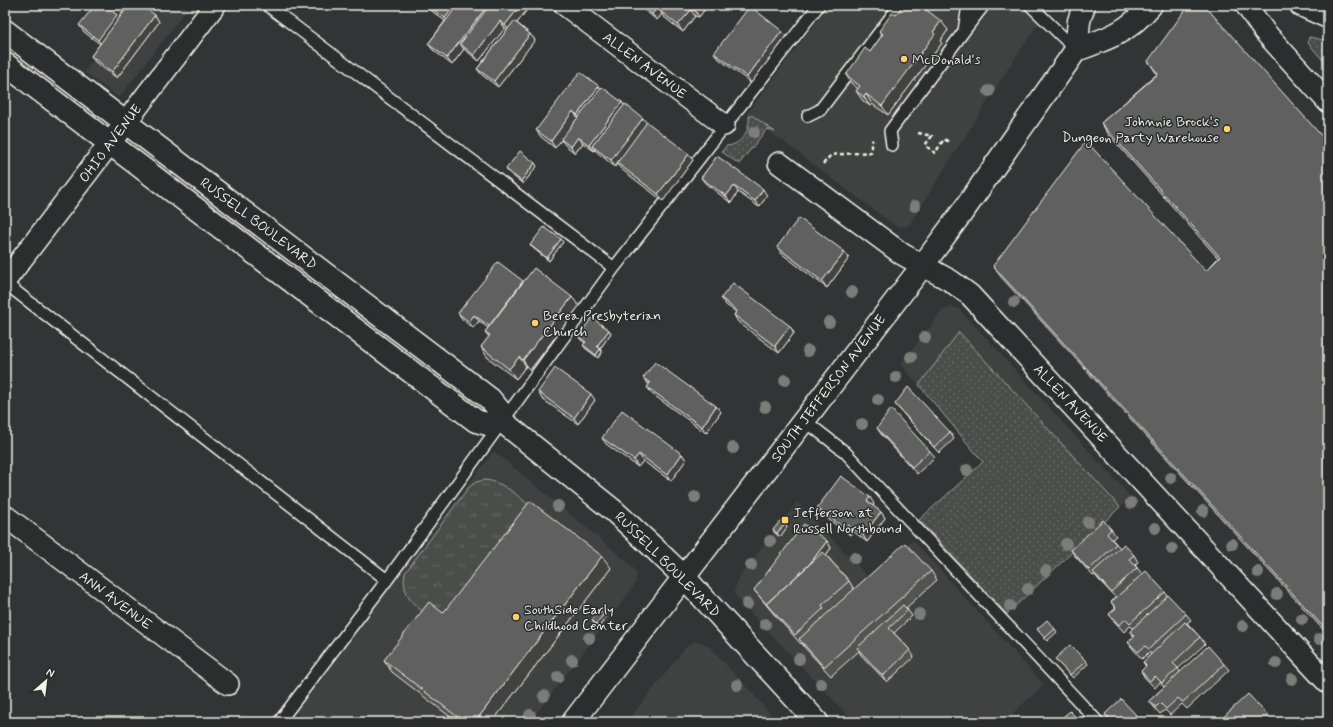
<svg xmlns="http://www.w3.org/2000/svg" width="1333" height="727" viewBox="0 0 1333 727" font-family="Mynerve,sans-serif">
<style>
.built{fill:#404242}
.grass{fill:url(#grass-dots);stroke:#a09f9a}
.park{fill:url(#park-tufts);stroke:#a09f9a}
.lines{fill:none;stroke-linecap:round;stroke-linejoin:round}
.lane-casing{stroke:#f4f1e8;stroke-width:14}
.street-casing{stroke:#f4f1e8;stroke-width:24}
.secondary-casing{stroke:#f4f1e8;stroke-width:25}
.primary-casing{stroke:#f4f1e8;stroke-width:25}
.highway-casing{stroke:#f4f1e8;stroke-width:25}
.path{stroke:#f4f1e8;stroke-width:2.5;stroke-dasharray:4 3;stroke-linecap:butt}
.lane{stroke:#2a2d2e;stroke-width:11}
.street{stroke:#2a2d2e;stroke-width:21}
.secondary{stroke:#2a2d2e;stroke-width:22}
.primary{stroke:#2a2d2e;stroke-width:22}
.highway{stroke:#2a2d2e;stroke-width:22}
.tree{fill:#7c7d79}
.wall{fill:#525352;stroke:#f4f1e8}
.shaded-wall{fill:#424342;stroke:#f4f1e8}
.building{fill:#5f605f;stroke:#f4f1e8}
.poi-dot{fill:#ffd166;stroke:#2a2d2e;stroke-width:1.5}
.labels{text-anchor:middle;stroke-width:3;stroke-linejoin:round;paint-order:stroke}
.poi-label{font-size:14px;fill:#f4f1e8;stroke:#2a2d2e;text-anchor:start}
.street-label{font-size:14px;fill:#f4f1e8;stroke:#2a2d2e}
</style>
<defs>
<pattern id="grass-dots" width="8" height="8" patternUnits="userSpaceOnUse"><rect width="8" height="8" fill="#4b4d4c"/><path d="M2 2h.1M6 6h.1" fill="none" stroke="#666766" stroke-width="1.8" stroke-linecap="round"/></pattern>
<pattern id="park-tufts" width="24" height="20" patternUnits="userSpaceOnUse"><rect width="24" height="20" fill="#4b4d4c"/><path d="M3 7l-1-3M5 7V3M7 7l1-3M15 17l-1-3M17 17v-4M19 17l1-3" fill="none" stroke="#666766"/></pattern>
</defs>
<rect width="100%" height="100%" fill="#323535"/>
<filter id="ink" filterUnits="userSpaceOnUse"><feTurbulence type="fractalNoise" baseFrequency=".025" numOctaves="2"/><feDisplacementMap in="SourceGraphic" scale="8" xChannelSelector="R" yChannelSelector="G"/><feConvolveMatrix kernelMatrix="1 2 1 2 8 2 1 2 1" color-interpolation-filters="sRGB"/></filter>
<g filter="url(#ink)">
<path class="built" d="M135 5H190L119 98 84 72Z
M829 5H1051L1009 67 909 225 901 227 894 225 747 114Z
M951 307 959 309 976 327 1131 497 1007 614 919 520 983 462 901 364 943 310Z
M494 451 631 565 636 572V582L626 597 530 722H308L295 712Z
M797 502 869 578 913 540 1044 685 1003 722H854L737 598 734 592 739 577Z
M693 642H701L710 647 778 722H627L686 647Z"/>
<path class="grass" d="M1309 37 1328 41V66L1308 43Z
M749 116H753L775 132 767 129 739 164 722 152 726 146C742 145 750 130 749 116Z
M959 332 1120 507 1007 614 919 520 983 462 919 385Z"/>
<path class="park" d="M485 480C506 482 522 500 538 513L452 625 432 620 413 603 406 594 404 581 405 573 469 487 476 482Z"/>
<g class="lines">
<defs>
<path id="lane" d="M267 5 614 268
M1030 5 1076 50
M964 31 984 5
M808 116 820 110 900 5
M892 145 890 131 964 31 968 5
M5 283 387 580
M804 420 845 452 1098 722
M279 722 387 580 614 268 819 5"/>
<path id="street" d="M565 5 724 125
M1246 5 1264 31 1328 102
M779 163 902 254 951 281 970 295 1328 683
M5 281 215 5
M5 516 228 684"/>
<path id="secondary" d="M5 31 490 399 500 411 503 422 614 511 654 548 684 577 817 722
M5 64 476 421 487 424 503 422"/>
<path id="primary" d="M1076 50C1109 38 1127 33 1151 5
M573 722 923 265 966 207 1076 50 1079 21 1084 5"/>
<path id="highway" d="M1301 5 1328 17"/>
</defs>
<use href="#lane" class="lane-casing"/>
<use href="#street" class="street-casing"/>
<use href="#secondary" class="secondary-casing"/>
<use href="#primary" class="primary-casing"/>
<use href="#highway" class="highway-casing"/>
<path class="path" d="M918 133 932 136 925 145 935 153 944 139 949 142
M823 164 831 155 871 152V142L873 140"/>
<use href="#lane" class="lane"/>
<use href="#street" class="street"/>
<use href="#secondary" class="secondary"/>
<use href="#primary" class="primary"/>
<use href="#highway" class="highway"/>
</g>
<g class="tree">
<circle cx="989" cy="91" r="6"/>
<circle cx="754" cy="132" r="6"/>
<circle cx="915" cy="206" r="6"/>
<circle cx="852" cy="292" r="6"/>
<circle cx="1014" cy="302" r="6"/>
<circle cx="829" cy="322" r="6"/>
<circle cx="925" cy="337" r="6"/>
<circle cx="808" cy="351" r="6"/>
<circle cx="911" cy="357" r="6"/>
<circle cx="896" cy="377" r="6"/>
<circle cx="785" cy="380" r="6"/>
<circle cx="878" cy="400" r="6"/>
<circle cx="765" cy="407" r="6"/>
<circle cx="862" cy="424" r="6"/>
<circle cx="733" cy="448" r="6"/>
<circle cx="967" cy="470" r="6"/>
<circle cx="1171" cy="478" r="6"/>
<circle cx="695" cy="497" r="6"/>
<circle cx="1131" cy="503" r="6"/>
<circle cx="558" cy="506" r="6"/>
<circle cx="1203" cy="511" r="6"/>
<circle cx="1088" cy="522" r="6"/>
<circle cx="1155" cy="528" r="6"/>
<circle cx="770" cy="541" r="6"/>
<circle cx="1066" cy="544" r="6"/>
<circle cx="1232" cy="544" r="6"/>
<circle cx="1172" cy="549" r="6"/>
<circle cx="855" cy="558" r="6"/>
<circle cx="751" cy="565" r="6"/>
<circle cx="1046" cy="571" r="6"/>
<circle cx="1258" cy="572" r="6"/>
<circle cx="1028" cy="589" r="6"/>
<circle cx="1277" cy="594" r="6"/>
<circle cx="747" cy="604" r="6"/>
<circle cx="1010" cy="606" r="6"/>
<circle cx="919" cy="614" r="6"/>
<circle cx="1302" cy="619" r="6"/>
<circle cx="765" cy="624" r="6"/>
<circle cx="1243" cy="626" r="6"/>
<circle cx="589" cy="638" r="6"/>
<circle cx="1319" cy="639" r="6"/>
<circle cx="799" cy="659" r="6"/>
<circle cx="572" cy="660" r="6"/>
<circle cx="1276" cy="663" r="6"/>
<circle cx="558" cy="677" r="6"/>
<circle cx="1292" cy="679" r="6"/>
<circle cx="821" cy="684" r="6"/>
<circle cx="737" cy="685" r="6"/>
<circle cx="544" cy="696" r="6"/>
<circle cx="530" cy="715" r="6"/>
</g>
<path class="wall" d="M426 5H522L526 11 517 23 530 34 535 40 498 87 482 75 477 69 507 30 505 28 479 61 464 49 452 65 433 50 428 44 445 21 429 9Z
M640 5H708L699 17 695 16 683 32 664 17 662 14 657 20 644 10Z
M901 5H923L926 10 948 30 940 41 942 43 888 115 872 104 870 106 863 101 856 91 858 89 852 84 846 75 870 52 882 35 879 31 896 15 902 7Z
M155 15 159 22 117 78 95 62 91 56 100 44 84 32 79 25 119 17V18Z
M786 37 751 83 719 59 714 53Z
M1148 61 1328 143V635L1001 277 993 266 1206 271 1218 258 1109 135 1101 123 1157 74Z
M599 86 600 88 622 102 624 105 693 160 663 201 621 169 617 164 615 167 597 152 595 150 594 151 583 143 575 153 566 146 561 140 555 148 541 137 536 130Z
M717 156 767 196 759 207 738 192 731 203 706 184 701 178Z
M537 166 523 184 508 172 506 169Z
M563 242 549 261 533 248 530 245Z
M777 247 845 252 849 258 827 288 782 254Z
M523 282 579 306 530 370 526 366 516 379 487 357 481 347 489 337 485 332 488 328 479 321 473 328 463 320 458 313Z
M721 298 790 326 794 333 779 353 738 322 734 315 736 312 726 305Z
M609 330 611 333 600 349 602 352 598 358 585 348 583 345 585 343 581 340 578 336Z
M643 378 716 406 721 412 706 433 652 394 647 387 649 385Z
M538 392 595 400 578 424 542 399Z
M895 404 950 432 954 439 939 453 900 410Z
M877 428 930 451 935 457 917 474 881 434Z
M602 438 682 454 686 460 671 481 643 461 638 467 606 444Z
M874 504 873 506 881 512 885 518 867 542 853 531 850 535 821 514 817 508Z
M785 524 787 527 780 537 775 533 773 530Z
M1111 529 1116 536 1112 539 1120 548 1134 555 1138 562 1135 565 1142 574 1165 592 1167 596 1186 614 1191 620 1187 623 1200 637 1205 644 1178 669 1180 672 1224 664 1229 670 1187 709 1182 704 1170 715 1165 710 1160 714 1154 707 1149 701 1164 687 1160 682 1155 688 1145 678 1141 671 1146 667 1143 662 1151 654 1149 652 1142 659 1133 649 1128 642 1134 637 1130 631 1133 628 1130 626 1124 632 1114 621 1109 614 1116 609 1111 602 1116 598 1098 579 1095 575 1093 576 1075 556 1071 550Z
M827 541 831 548 826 555 849 581 854 589 931 571 937 580 906 608 912 616 894 633 910 650 914 657 887 682 861 655 859 651 831 676 805 648 802 643 801 644 773 613 759 596 754 590Z
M611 568 492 722H457L392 672 384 660Z
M606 617 599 627 594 624 592 620Z
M1037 629H1055L1057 632 1047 641Z
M1055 659 1086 661 1088 664 1073 678Z
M1105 714 1136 715 1138 719 1135 722H1111Z"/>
<path class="shaded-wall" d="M118 5H128L119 17 122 21 103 46 98 40 113 12Z
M455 5H464L450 25 445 18Z
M488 5H493L460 44 464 49 452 65 447 58Z
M521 5 526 11 510 32 505 25Z
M659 5H669L660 11 662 14 657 20 652 14Z
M699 5H708L699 17 695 10Z
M919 5H923L926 10Z
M691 10 695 16 683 32 678 25Z
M155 15 159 22 117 78 112 72Z
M500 21 505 28 479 61 474 55Z
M941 21 948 30 940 41 942 43 888 115 882 106 933 32Z
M782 31 786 37 751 83 747 77Z
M530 34 535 40 498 87 494 81Z
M599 86 603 93 582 121 577 115Z
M866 94 872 104 870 106 864 97Z
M622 102 626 108 592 146 595 150 594 151 589 145Z
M573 111 578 118 555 148 551 141Z
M643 118 648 125 617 163V164L615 167 611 160Z
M578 137 583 143 575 153 571 147Z
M689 154 693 160 663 201 658 194Z
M535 163 537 166 523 184 521 181Z
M734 186 738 192 731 203 726 196Z
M763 189 767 196 759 207 755 201Z
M561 239 563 242 549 261 547 258Z
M845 252 849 258 827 288 822 281Z
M523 281 528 287 493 332 489 326Z
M572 297 579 306 530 370 523 360Z
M474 315 479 321 473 328 469 322Z
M790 326 794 333 779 353 775 346Z
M609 330 611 333 599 350 597 346Z
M600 349 602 352 598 358 596 355Z
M519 357 526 366 516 379 509 369Z
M5 368 8 372 5 376Z
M591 394 595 400 578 424 574 418Z
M716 406 721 412 706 433 702 427Z
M639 454 643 461 638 467 634 460Z
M682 454 686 460 671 481 667 475Z
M870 497 874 504 872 507 867 501Z
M881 512 885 518 867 542 863 535Z
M785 524 787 527 780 537 777 533Z
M848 525 853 531 850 535 846 529Z
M827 541 831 548 802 586 798 580Z
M602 556 611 568 492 722H475Z
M604 614 606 617 599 627 596 624Z"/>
<path class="building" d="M95 5H118L113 12 117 15 98 40 79 25Z
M129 5H141L155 15 112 72 91 56Z
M427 5H455L445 18Z
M458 5H488L447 58 428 44Z
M490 5H521L505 25 500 21 474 55 460 44Z
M641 5H659L652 14Z
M664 5H699L695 10H691L678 25 660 11Z
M903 5H920L941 21 933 32 935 34 882 106 866 94 864 97 856 91 860 86 846 75 865 48 870 52 883 34 879 31 892 13 896 15Z
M1189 5H1204L1328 143V632L993 266 1086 141 1206 271 1220 257 1101 123 1158 74 1148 61Z
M750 6 782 31 747 77 714 53Z
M514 21 530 34 494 81 477 69Z
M580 72 599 86 577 115 573 111 551 141 536 130Z
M602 87 622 102 589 145 578 137 571 147 561 139Z
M625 104 643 118 611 160 592 146Z
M647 122 689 154 658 194 617 163Z
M520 151 535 163 521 181 506 169Z
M717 156 763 189 755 201 734 186 726 196 701 178Z
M799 218 845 252 822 281 777 247Z
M544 227 561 239 547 258 530 245Z
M498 262 523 281 489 326 474 315 469 322 458 313Z
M534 268 572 297 523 360 519 357 509 369 481 347 490 335 485 332Z
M733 283 790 326 775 346 734 315 737 311 721 298Z
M592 318 609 330 597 346 600 349 596 355 583 345 586 342 578 336Z
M655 362 716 406 702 427 647 387 650 383 643 378Z
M555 368 591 394 574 418 538 392Z
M908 387 950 432 934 447 895 404Z
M891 409 930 451 912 467 877 428Z
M622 410 682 454 667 475 639 454 634 460 602 438Z
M841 476 870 497 867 501 881 512 863 535 848 525 846 529 817 508Z
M530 501 602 556 475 722H464L384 660 429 602 443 613Z
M781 520 785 524 777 533 773 530Z
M1103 520 1111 529 1107 534 1116 544 1089 570 1071 550Z
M804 524 827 541 808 566 766 604 768 606 754 590Z
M905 543 931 571 824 667 799 639Z
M1124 544 1134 555 1129 559 1137 568 1111 592 1093 572Z
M823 552 849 581 822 605 824 608 795 635 766 604Z
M1146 571 1165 592 1130 623 1126 619 1119 625 1109 614 1116 608 1111 602Z
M1168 595 1186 614 1149 649 1145 646 1138 652 1128 642 1135 636 1130 631Z
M903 605 908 610 889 628 910 650 883 676 857 648Z
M600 611 604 614 596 624 592 620Z
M1047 620 1055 629 1045 638 1037 629Z
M1185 622 1200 637 1173 663 1178 668 1162 683 1155 676 1150 681 1141 671 1146 666 1143 662Z
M1070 645 1086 661 1070 675 1055 659Z
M1208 646 1224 664 1183 702 1178 698 1166 709 1160 703 1156 707 1149 701Z
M1248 694 1274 722H1218Z
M1121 699 1136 715 1129 722H1112L1105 714Z
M1070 711 1080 722H1057Z"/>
</g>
<g class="poi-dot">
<circle cx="904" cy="59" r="4"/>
<circle cx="1227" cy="129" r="4"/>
<circle cx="535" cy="323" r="4"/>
<rect x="781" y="516" width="8" height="8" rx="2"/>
<circle cx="516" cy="617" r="4"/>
</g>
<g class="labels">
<g class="poi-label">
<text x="912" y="64">McDonald's</text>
<text x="1219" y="126" text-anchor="end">Johnnie Brock's<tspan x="1219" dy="16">Dungeon Party Warehouse</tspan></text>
<text x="543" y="320">Berea Presbyterian<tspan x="543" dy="16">Church</tspan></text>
<text x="793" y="517">Jefferson at<tspan x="793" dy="16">Russell Northbound</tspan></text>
<text x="524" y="614">SouthSide Early<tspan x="524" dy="16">Childhood Center</tspan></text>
</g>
<g class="street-label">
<text transform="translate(645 65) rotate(37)" y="5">ALLEN AVENUE</text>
<text transform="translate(110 143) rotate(-53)" y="5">OHIO AVENUE</text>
<text transform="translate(259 223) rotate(37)" y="5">RUSSELL BOULEVARD</text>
<text transform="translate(828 388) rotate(-53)" y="5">SOUTH JEFFERSON AVENUE</text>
<text transform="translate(1071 403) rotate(47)" y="5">ALLEN AVENUE</text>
<text transform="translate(668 564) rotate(45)" y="5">RUSSELL BOULEVARD</text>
<text transform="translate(116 600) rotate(37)" y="5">ANN AVENUE</text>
</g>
</g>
<rect width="1333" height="727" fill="none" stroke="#2a2d2e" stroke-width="20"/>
<rect x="10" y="10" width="1313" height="707" fill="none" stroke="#f4f1e8" stroke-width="1.5" filter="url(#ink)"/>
<g transform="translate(46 681) rotate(28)" stroke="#2a2d2e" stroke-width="3" paint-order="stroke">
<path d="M0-3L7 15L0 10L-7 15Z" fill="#f4f1e8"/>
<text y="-6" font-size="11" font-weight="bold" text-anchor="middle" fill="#f4f1e8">N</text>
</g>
</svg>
